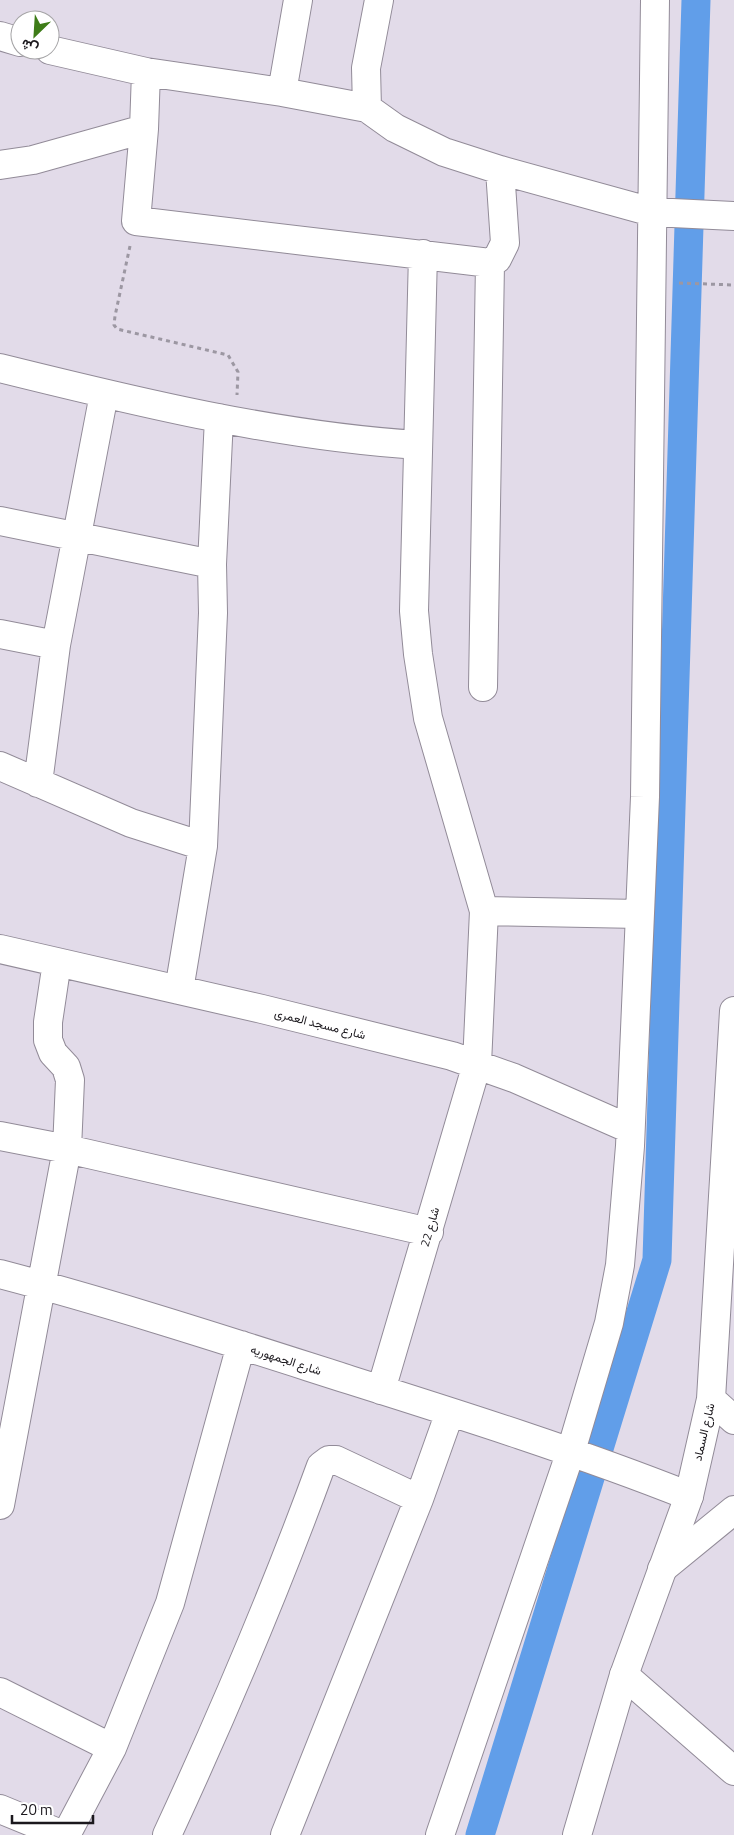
<svg xmlns="http://www.w3.org/2000/svg" width="734" height="1835" viewBox="0 0 734 1835" font-family="'Titillium Web',Vazirmatn,sans-serif">
<style>
.lines{fill:none;stroke-linecap:round;stroke-linejoin:round}
.canal{stroke:#619ee9;stroke-width:29}
.minor-casing{stroke:#928b98;stroke-width:30}
.highway-casing{stroke:#928b98;stroke-width:30}
.path{stroke:#9c97a2;stroke-width:3;stroke-dasharray:4 4;stroke-linecap:butt}
.minor{stroke:#fff;stroke-width:28}
.highway{stroke:#fff;stroke-width:28}
.labels{text-anchor:middle;stroke-width:4;stroke-linejoin:round;paint-order:stroke}
.street-label{font-size:12px;fill:#1b181d;stroke:#fff}
</style>
<rect width="100%" height="100%" fill="#e2dbe9"/>
<g class="lines">
<path class="canal" d="M480 1835 657 1260 696 0"/>
<defs>
<path id="minor" d="M379 0 366 68 367 108 395 128 444 152 500 170 652 212 734 216
M0 36 20 42
M50 50 146 72 282 92 298 0
M146 72 144 129 136 221 490 263 483 687
M282 92 367 108
M0 165 33 160 144 129
M490 263 497 259 505 243 500 170
M0 368C137 402 277 436 418 445
M0 521 212 564
M0 634 56 645
M0 766 131 823 203 846
M38 783 56 645 104 394
M484 911 640 914
M0 949 262 1009 452 1056 514 1078 630 1129
M179 990 203 846 213 613 212 564 219 418
M0 1136 67 1149 429 1232
M0 1274C118 1305 234 1343 350 1380 464 1416 578 1452 689 1496
M381 1390 477 1064 484 911 428 718 418 654 414 611 423 254
M0 1505 67 1149 70 1080 66 1067 53 1053 48 1040V1022L57 962
M662 1569 734 1510
M624 1675 734 1771
M0 1692 112 1748
M0 1809 63 1835
M66 1835 112 1748 170 1603 241 1345
M167 1835C223 1714 275 1592 321 1466L329 1460H336L419 1499
M285 1835 419 1499 450 1412
M440 1835 571 1451 609 1323 620 1265 630 1146 645 797 655 0"/>
<path id="highway" d="M711 1399 734 1420
M577 1835 624 1675 689 1496 711 1399 734 1011"/>
</defs>
<use href="#minor" class="minor-casing"/>
<use href="#highway" class="highway-casing"/>
<path class="path" d="M130 246 115 316 114 325 117 329 228 355 238 372 237 395
M679 283 734 285"/>
<use href="#minor" class="minor"/>
<use href="#highway" class="highway"/>
</g>
<g class="labels">
<g class="street-label">
<text transform="translate(320 1024) rotate(14)" y="4">شارع مسجد العمرى</text>
<text transform="translate(430 1227) rotate(-74)" y="4">شارع 22</text>
<text transform="translate(286 1360) rotate(18)" y="4">شارع الجمهوريه</text>
<text transform="translate(704 1432) rotate(-77)" y="4">شارع السماد</text>
</g>
</g>
<g transform="translate(35 35) rotate(205)"><circle r="24" fill="#ffffff" stroke="#a4a3a5"/>
<path d="M0-4L9 19L0 12L-9 19Z" fill="#3e7c18"/>
<text y="-8" font-size="14" font-weight="bold" text-anchor="middle" fill="#1b181d">ش</text>
</g>
<path d="M12 1815v8h81v-8" fill="none" stroke="#1b181d" stroke-width="2.5"/>
<text x="20" y="1815" font-size="15" fill="#1b181d" stroke="#ffffff" stroke-width="4" paint-order="stroke">20 m</text>
</svg>
